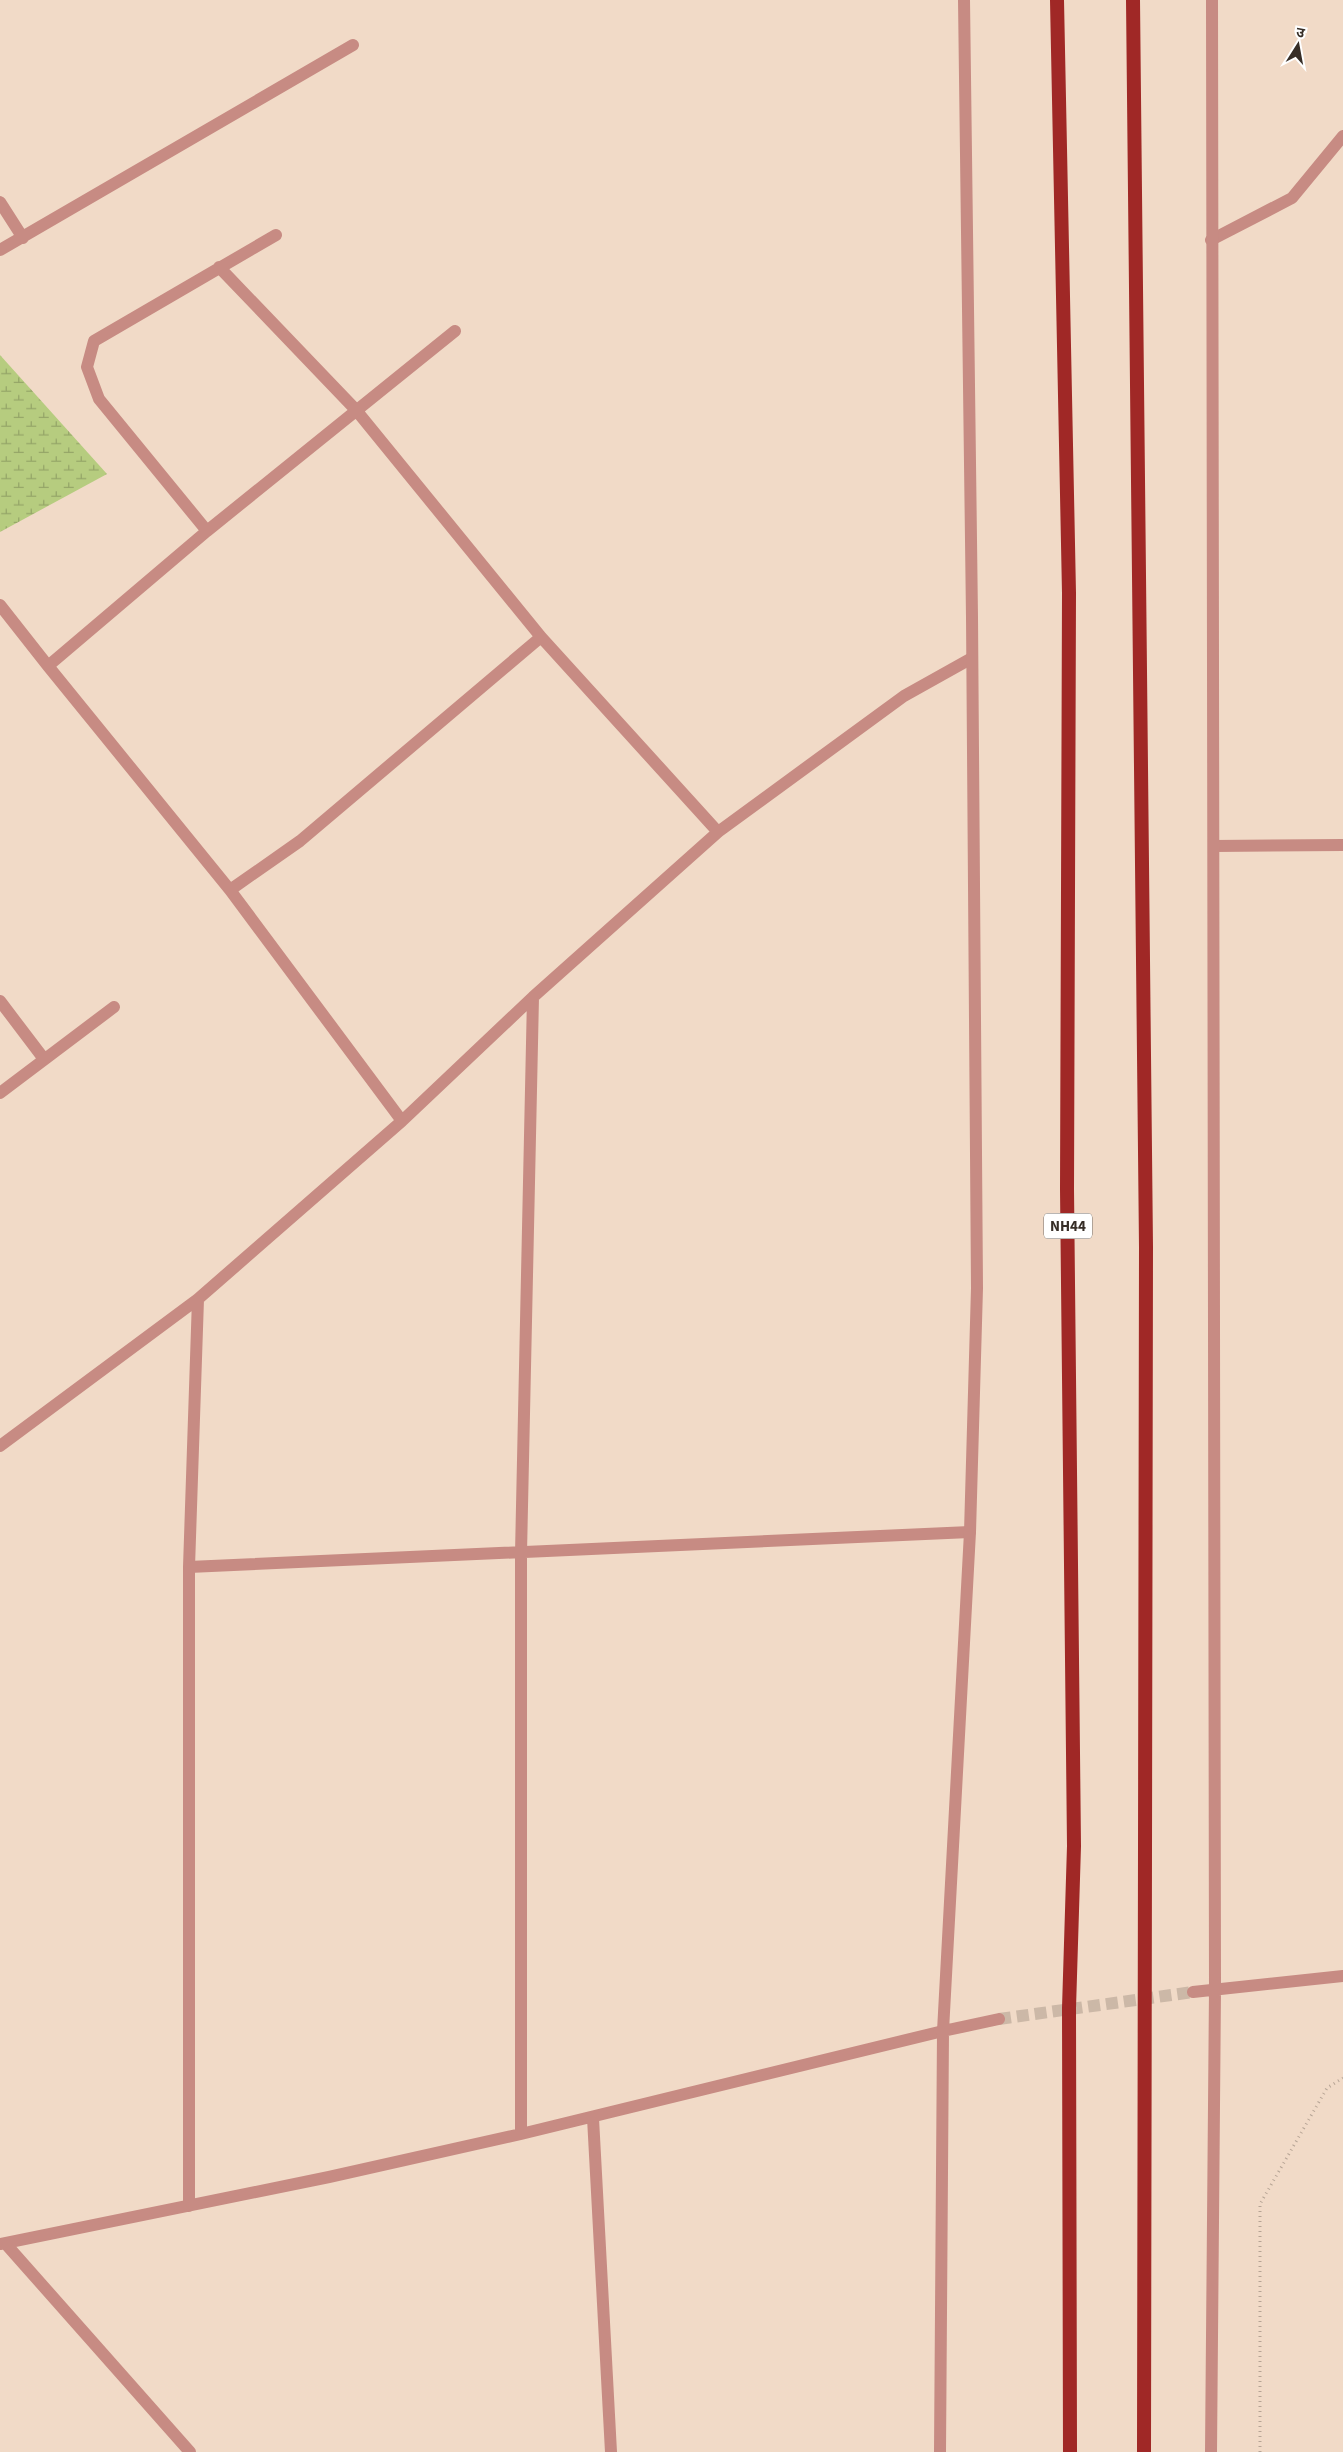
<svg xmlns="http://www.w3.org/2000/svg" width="1343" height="2452" viewBox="0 0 1343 2452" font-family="'Source Sans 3','Noto Sans Devanagari',sans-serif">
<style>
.wetland{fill:url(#wetland-marsh)}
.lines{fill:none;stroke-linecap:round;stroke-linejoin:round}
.tertiary-tunnel{stroke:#ccb8a7;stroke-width:12;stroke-dasharray:12 6;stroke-linecap:butt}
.path{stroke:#b6a495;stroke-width:3;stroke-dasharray:1 4;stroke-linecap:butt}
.minor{stroke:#c78b83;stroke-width:12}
.tertiary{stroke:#c78b83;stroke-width:12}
.trunk{stroke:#a02826;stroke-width:14}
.labels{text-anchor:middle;stroke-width:4;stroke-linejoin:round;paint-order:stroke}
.shield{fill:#fff;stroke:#736d68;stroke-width:1}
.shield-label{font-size:15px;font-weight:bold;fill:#372e27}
</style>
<defs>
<pattern id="wetland-marsh" width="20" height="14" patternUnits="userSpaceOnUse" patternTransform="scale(1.25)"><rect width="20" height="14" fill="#b6cc7f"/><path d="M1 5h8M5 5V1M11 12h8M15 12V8" fill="none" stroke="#95a668"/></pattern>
</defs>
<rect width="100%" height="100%" fill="#f1dac7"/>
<path class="wetland" d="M0 355 107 474 0 532Z"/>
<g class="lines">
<path class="tertiary-tunnel" d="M999 2019 1193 1992"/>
<path class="path" d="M1260 2452V2204L1327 2088 1343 2078"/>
<path class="minor" d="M0 202 23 238
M1211 240 1292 198 1343 136
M0 250 353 45
M219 267 356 410 541 637 718 832
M207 531 99 399 87 367 94 341 276 235
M0 605 48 666 230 890 402 1121
M48 666 207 531 455 331
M1214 846 1343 845
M230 890 300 841 541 637
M0 1001 44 1059
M0 1093 114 1007
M0 1446 198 1299 402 1121 533 997 718 832 904 696 972 658
M189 1567 970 1532
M593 2118 611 2452
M521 2134V1553L533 997
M189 2206V1567L198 1299
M5 2243 190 2452
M0 2244 329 2177 521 2134 943 2031"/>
<path class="tertiary" d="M1193 1992 1343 1976
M943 2031 999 2019
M940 2452 943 2031 970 1532 977 1288 972 617 964 0
M1211 2452 1215 1990 1212 0"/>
<path class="trunk" d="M1057 0 1069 593 1067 1189 1074 1846 1069 2008 1070 2452
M1133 0 1146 1247 1144 2452"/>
</g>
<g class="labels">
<rect class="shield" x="1044" y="1213.5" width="48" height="25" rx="4"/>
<g class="shield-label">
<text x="1068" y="1231">NH44</text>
</g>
</g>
<g transform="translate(1298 45) rotate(11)" stroke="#ffffff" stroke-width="4" paint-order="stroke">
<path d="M0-4L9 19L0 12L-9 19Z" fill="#372e27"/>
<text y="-8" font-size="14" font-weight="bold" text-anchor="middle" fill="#372e27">उ</text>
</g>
</svg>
